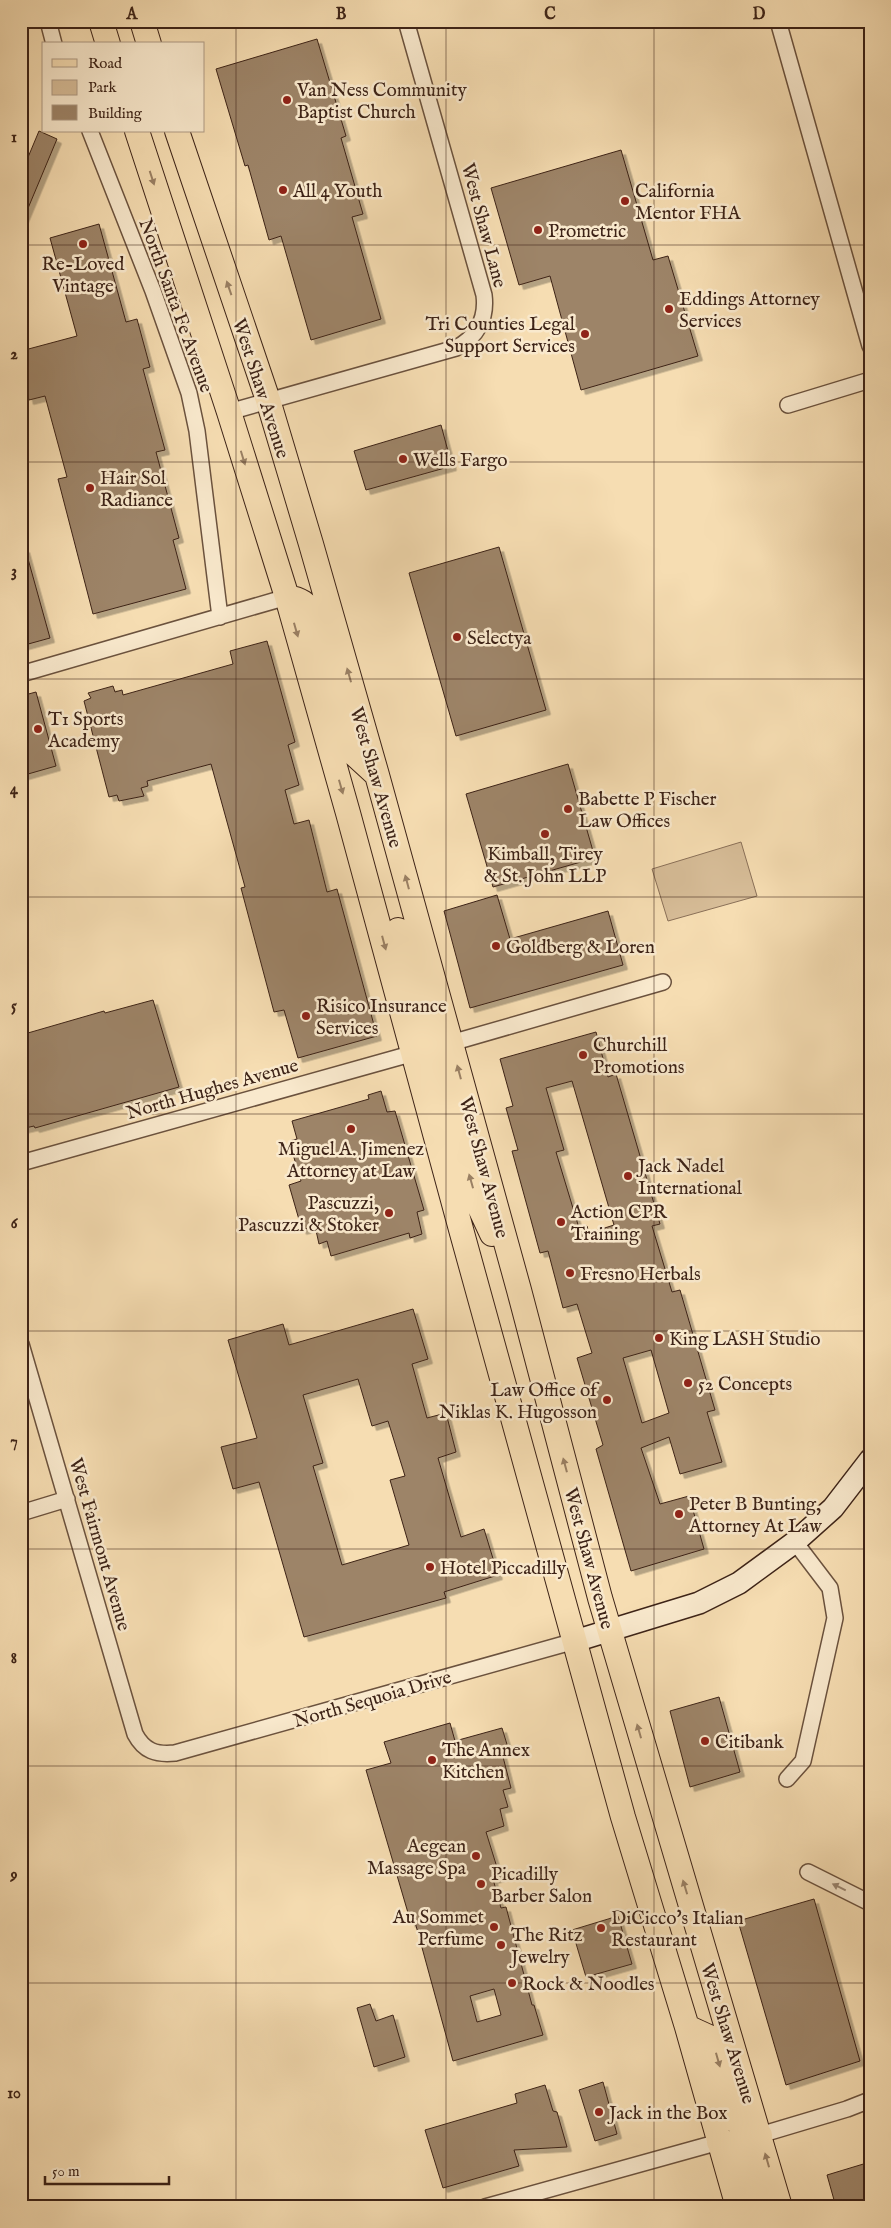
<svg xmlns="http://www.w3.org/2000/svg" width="891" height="2228" viewBox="0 0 891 2228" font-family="'IM FELL English',serif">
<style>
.green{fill:#d7bd98;stroke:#8a7058}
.building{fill:#9d8468;stroke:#3d2317;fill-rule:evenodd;filter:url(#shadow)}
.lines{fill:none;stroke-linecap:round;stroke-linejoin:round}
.street-casing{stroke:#6b523e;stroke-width:18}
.secondary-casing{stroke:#3d2317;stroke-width:24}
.primary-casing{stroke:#3d2317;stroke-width:26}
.street{stroke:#f9e9cd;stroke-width:15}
.secondary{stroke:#f9e9cd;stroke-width:21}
.primary{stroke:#f6ddb2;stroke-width:24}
.oneway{fill:#9a8064}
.oneway2{fill:#9b8672}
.grid{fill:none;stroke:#3d2317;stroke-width:1;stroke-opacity:0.55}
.poi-dot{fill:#8f2418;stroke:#f9e9cd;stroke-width:2}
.labels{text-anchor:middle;stroke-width:5;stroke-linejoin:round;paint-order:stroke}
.poi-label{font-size:19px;fill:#3d2317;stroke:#f9e9cd;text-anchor:start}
.street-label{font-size:19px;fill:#3d2317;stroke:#f9e9cd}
.neatline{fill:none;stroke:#3d2317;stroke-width:2}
.grid-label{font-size:16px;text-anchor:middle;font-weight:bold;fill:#3d2317}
</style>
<defs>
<filter id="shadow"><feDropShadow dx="4.5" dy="4.5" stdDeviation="0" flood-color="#0004"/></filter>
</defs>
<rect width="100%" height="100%" fill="#f6ddb2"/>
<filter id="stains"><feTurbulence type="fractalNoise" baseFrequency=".004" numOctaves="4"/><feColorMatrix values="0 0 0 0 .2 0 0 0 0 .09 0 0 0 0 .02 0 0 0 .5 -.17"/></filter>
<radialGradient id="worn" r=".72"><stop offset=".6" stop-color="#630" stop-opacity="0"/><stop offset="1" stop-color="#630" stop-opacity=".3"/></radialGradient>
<path class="green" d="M741 842 757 896 668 921 652 869Z"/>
<path class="building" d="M317 39 346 136 341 138 363 214 352 217 381 319 311 340 281 236 269 240 248 165 245 166 216 69Z
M39 131 57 139 21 225V174Z
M621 150 653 260 668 256 698 356 581 390 550 276 519 285 491 188Z
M99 224 126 322 137 319 150 367 143 369 165 450 156 452 179 538 173 540 186 589 93 614 58 479 67 477 45 396 29 400 21 370V351L77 336 50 238Z
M441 425 452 466 366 490 354 451Z
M499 547 546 710 456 736 409 573Z
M25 548 50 638 21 646V549Z
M267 641 295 742 288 745 299 785 285 790 294 824 309 820 327 892 337 889 377 1036 298 1058 284 1010 274 1012 241 888 245 887 211 764 147 781 148 786 141 788 144 796 119 801 117 795 109 797 84 701 91 698 88 693 113 686 115 692 122 690 123 695 233 664 230 651Z
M36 692 56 766 21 776V696Z
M568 764 595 858 493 887 466 794Z
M497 895 510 939 608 911 623 965 470 1008 444 911Z
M153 1000 179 1087 35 1128 34 1126 21 1129V1035L104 1011 105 1013Z
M596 1032 608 1077 616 1074 660 1224 652 1226 672 1292 680 1290 715 1410 707 1412 722 1462 680 1474 669 1437 641 1448 660 1504 689 1496 704 1549 631 1571 596 1449 603 1445 577 1358 592 1353 577 1304 563 1308 548 1251 540 1253 512 1151 518 1150 506 1108 513 1106 500 1059ZM572 1081 614 1225 589 1233 587 1226 579 1228 556 1152 564 1150 546 1088ZM651 1350 669 1413 642 1423 623 1358Z
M381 1091 387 1112 395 1111 424 1210 417 1212 422 1234 410 1238 409 1233 331 1256 327 1241 319 1244 315 1226 302 1230 289 1185 301 1181 289 1141 297 1139 292 1121 369 1099 368 1095Z
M413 1309 428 1359 412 1364 427 1418 446 1413 456 1452 438 1458 461 1537 484 1529 498 1575 444 1592 446 1598 304 1637 259 1482 233 1489 221 1447 257 1438 228 1340 283 1324 289 1345ZM358 1379 372 1426 388 1421 405 1476 390 1480 409 1545 342 1565 313 1466 323 1463 303 1395Z
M719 1697 740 1772 690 1787 670 1711Z
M450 1723 455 1741 502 1728 509 1751 502 1753 511 1788 503 1790 508 1807 500 1809 504 1826 486 1832 500 1877 493 1879 501 1908 506 1907 532 2005H534L543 2035 453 2061 415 1922 411 1923 366 1770 391 1763 384 1742ZM494 1989 501 2015 477 2022 470 1996Z
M814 1899 860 2061 786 2085 738 1921Z
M618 1916 632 1964 586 1977 572 1930Z
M370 2004 376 2021 393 2015 405 2057 374 2067 357 2008Z
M603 2082 617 2134 595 2141 579 2090Z
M545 2085 553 2111 557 2112 567 2147 514 2150 519 2166 443 2188 425 2130 517 2103 515 2094Z
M870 2162V2207H836L827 2175Z"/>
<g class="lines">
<defs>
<path id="street" d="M48 21 54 44
M778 21 870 346
M90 131 153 291 189 393 197 431 220 617
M788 405 870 380
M229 412 456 348C477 337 487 319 484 295L406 21
M21 674 287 597
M451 1043 663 982
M21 1163 414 1053
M21 1344 135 1734C144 1751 156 1755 175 1753L575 1641
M21 1513 67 1499
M787 1779 803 1761 835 1618 830 1588 795 1542
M808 1872 870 1903
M760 2135 847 2109 870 2100
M485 2207 719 2142"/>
<path id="secondary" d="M575 1641 699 1603 739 1583 795 1542 833 1508 870 1460"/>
<path id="primary" d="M101 21 108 44
M142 21 149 44
M137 131 229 412 287 597 348 813 462 1233 623 1817 687 2027 738 2207
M177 131 268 400 311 544 377 775 519 1290 600 1598 780 2207
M287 597C300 599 307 603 314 616L352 752 377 775
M398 930 425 1030 434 1043H451
M414 1053 427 1056 439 1067 478 1204 492 1234
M687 2027 711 2038 737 2121C743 2130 749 2133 760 2135
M719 2142C751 2142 754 2183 761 2207"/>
</defs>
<use href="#street" class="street-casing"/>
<use href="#secondary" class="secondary-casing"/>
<use href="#primary" class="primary-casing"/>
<use href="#street" class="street"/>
<use href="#secondary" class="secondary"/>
<use href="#primary" class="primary"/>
</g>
<defs><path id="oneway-solid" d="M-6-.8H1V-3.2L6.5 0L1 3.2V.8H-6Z" transform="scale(1.25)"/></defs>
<g class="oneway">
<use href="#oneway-solid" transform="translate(152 178) rotate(72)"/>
<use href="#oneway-solid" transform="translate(229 288) rotate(-109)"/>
<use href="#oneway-solid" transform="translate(243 458) rotate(73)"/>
<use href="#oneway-solid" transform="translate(296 630) rotate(74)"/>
<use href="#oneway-solid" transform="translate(349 675) rotate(-106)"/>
<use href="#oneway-solid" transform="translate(341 787) rotate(74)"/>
<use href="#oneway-solid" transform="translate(407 882) rotate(-105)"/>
<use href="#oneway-solid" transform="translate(384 943) rotate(75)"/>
<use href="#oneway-solid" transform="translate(459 1072) rotate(-105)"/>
<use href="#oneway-solid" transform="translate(471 1181) rotate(-106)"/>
<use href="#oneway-solid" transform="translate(565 1465) rotate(-105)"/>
<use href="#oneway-solid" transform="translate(639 1731) rotate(-106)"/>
<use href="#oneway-solid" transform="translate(685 1887) rotate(-107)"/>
<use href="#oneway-solid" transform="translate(718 2060) rotate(74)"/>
<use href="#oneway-solid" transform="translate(767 2160) rotate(-106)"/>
</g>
<use class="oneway2" href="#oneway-solid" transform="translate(839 1887) rotate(-154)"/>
<path class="grid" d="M236 21V2207M446 21V2207M654 21V2207M21 245H870M21 462H870M21 679H870M21 897H870M21 1114H870M21 1331H870M21 1549H870M21 1766H870M21 1983H870"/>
<g class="poi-dot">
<circle cx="287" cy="100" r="5"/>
<circle cx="283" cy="190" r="5"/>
<circle cx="625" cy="201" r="5"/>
<circle cx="538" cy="230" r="5"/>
<circle cx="83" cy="244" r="5"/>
<circle cx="669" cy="309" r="5"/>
<circle cx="585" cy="334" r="5"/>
<circle cx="403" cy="459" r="5"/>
<circle cx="90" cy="488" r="5"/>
<circle cx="457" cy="637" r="5"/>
<circle cx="38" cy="729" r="5"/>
<circle cx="568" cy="809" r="5"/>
<circle cx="545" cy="834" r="5"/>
<circle cx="496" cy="946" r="5"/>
<circle cx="306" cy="1016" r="5"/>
<circle cx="583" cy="1055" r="5"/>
<circle cx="351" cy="1129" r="5"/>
<circle cx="628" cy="1176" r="5"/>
<circle cx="389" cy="1213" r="5"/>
<circle cx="561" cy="1222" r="5"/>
<circle cx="570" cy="1273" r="5"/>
<circle cx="659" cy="1338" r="5"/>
<circle cx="688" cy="1383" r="5"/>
<circle cx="607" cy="1400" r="5"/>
<circle cx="679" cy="1514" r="5"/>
<circle cx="430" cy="1567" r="5"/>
<circle cx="705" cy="1741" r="5"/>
<circle cx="432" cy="1760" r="5"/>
<circle cx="476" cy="1856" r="5"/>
<circle cx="481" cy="1884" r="5"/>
<circle cx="494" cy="1927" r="5"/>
<circle cx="601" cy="1928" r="5"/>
<circle cx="501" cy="1945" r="5"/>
<circle cx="512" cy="1983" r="5"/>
<circle cx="599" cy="2112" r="5"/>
</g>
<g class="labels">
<g class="poi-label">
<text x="297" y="96">Van Ness Community<tspan x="297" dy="22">Baptist Church</tspan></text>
<text x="293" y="197">All 4 Youth</text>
<text x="635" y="197">California<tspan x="635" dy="22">Mentor FHA</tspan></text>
<text x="548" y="237">Prometric</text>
<text x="83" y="270" text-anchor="middle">Re-Loved<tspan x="83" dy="22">Vintage</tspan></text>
<text x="679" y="305">Eddings Attorney<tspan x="679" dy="22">Services</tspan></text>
<text x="575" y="330" text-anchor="end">Tri Counties Legal<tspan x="575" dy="22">Support Services</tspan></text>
<text x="413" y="466">Wells Fargo</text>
<text x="100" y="484">Hair Sol<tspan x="100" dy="22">Radiance</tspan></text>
<text x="467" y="644">Selectya</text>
<text x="48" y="725">T1 Sports<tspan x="48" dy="22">Academy</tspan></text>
<text x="578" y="805">Babette P Fischer<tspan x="578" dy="22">Law Offices</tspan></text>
<text x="545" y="860" text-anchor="middle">Kimball, Tirey<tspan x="545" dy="22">&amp; St. John LLP</tspan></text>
<text x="506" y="953">Goldberg &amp; Loren</text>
<text x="316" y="1012">Risico Insurance<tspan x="316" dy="22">Services</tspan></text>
<text x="593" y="1051">Churchill<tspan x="593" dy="22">Promotions</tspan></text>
<text x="351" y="1155" text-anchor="middle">Miguel A. Jimenez<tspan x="351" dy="22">Attorney at Law</tspan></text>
<text x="638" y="1172">Jack Nadel<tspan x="638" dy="22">International</tspan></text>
<text x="379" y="1209" text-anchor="end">Pascuzzi,<tspan x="379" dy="22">Pascuzzi &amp; Stoker</tspan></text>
<text x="571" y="1218">Action CPR<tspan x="571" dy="22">Training</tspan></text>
<text x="580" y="1280">Fresno Herbals</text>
<text x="669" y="1345">King LASH Studio</text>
<text x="698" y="1390">52 Concepts</text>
<text x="597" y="1396" text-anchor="end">Law Office of<tspan x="597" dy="22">Niklas K. Hugosson</tspan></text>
<text x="689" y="1510">Peter B Bunting,<tspan x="689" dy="22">Attorney At Law</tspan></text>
<text x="440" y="1574">Hotel Piccadilly</text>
<text x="715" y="1748">Citibank</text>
<text x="442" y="1756">The Annex<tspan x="442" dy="22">Kitchen</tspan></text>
<text x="466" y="1852" text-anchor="end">Aegean<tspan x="466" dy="22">Massage Spa</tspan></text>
<text x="491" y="1880">Picadilly<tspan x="491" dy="22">Barber Salon</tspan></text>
<text x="484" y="1923" text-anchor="end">Au Sommet<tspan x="484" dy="22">Perfume</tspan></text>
<text x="611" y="1924">DiCicco's Italian<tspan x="611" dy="22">Restaurant</tspan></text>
<text x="511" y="1941">The Ritz<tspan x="511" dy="22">Jewelry</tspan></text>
<text x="522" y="1990">Rock &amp; Noodles</text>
<text x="609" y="2119">Jack in the Box</text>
</g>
<g class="street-label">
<text transform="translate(485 225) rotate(75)" y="7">West Shaw Lane</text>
<text transform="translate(177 305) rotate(70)" y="7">North Santa Fe Avenue</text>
<text transform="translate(262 388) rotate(72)" y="7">West Shaw Avenue</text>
<text transform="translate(377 777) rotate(74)" y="7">West Shaw Avenue</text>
<text transform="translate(212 1088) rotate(-16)" y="7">North Hughes Avenue</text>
<text transform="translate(485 1167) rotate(75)" y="7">West Shaw Avenue</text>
<text transform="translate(101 1544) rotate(74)" y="7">West Fairmont Avenue</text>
<text transform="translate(590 1558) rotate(75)" y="7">West Shaw Avenue</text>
<text transform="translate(372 1698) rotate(-16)" y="7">North Sequoia Drive</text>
<text transform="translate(729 2033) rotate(73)" y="7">West Shaw Avenue</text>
</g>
</g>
<rect width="891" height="2228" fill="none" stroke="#f6ddb2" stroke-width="55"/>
<rect x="42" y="42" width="162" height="90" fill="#f9e9cd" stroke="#ae9a84"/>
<rect x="52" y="59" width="25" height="8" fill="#f6ddb2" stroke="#ae9a84"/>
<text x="88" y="68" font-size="15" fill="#3d2317">Road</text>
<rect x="52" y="80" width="25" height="15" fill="#d7bd98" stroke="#ae9a84"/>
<text x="88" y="92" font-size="15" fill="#3d2317">Park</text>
<rect x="52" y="105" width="25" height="15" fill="#9d8468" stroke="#ae9a84"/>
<text x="88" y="118" font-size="15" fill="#3d2317">Building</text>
<path d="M45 2176v8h124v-8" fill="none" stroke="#3d2317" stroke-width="2.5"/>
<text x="52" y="2176" font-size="15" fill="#3d2317" stroke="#f9e9cd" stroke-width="4" paint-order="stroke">50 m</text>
<rect x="28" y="28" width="836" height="2172" class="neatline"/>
<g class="grid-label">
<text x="132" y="19">A</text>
<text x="341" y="19">B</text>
<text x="550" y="19">C</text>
<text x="759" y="19">D</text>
<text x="14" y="142">1</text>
<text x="14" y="359">2</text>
<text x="14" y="576">3</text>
<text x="14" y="794">4</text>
<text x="14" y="1011">5</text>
<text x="14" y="1228">6</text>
<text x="14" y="1446">7</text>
<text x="14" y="1663">8</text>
<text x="14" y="1880">9</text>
<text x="14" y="2098">10</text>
</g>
<rect width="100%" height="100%" filter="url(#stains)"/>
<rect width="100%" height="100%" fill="url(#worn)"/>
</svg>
